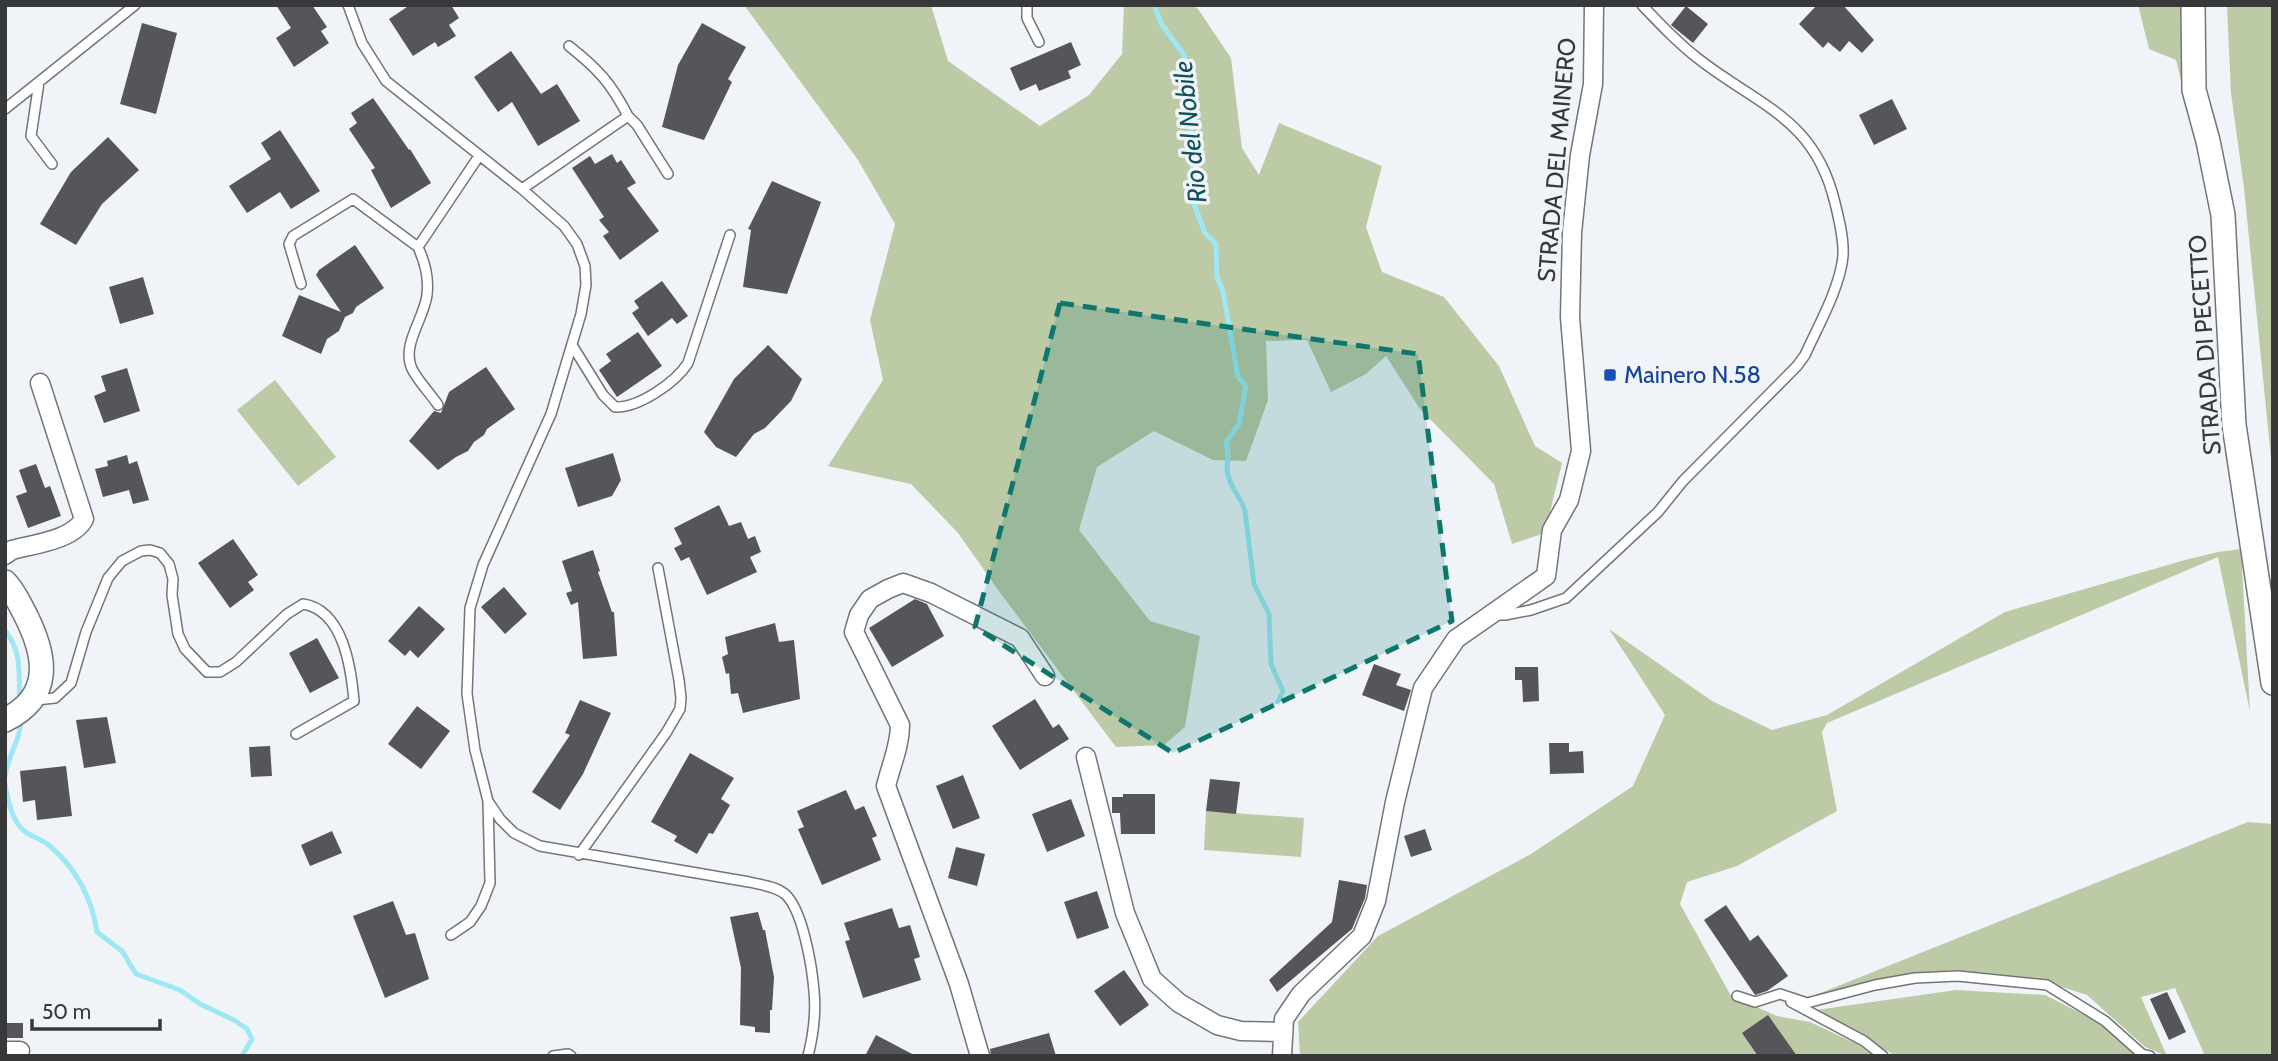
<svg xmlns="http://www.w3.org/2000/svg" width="2278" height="1061" viewBox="0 0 2278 1061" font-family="Cabin,sans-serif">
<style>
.green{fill:#bdcaa6}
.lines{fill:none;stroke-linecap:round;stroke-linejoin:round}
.stream{stroke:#9ee8f5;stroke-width:5}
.building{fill:#55555a}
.service-casing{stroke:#727579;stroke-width:12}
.minor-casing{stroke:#727579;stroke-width:21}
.tertiary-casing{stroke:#727579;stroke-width:26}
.service{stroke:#fff;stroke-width:9}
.minor{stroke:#fff;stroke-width:18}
.tertiary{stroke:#fff;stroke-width:23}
.marked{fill:#0f766e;fill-opacity:0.2;stroke:#0f766e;stroke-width:5;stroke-dasharray:14 9;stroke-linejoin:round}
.transit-dot{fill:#1a4fb4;stroke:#f0f4f8;stroke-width:2.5}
.labels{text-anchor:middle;stroke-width:7;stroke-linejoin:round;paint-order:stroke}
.street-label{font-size:24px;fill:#363839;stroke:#f0f4f8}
.transit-label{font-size:24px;fill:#164399;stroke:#f0f4f8;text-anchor:start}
.water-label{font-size:26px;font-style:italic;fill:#11515b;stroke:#f0f4f8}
</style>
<rect width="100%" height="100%" fill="#f0f4f8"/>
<path class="green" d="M744 5H931L948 61 1040 126 1089 95 1122 54 1124 5H1191L1198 9 1231 58 1242 148 1259 175 1279 123 1382 166 1366 227 1382 272 1444 297 1499 366 1535 446 1562 463 1545 533 1512 544 1494 484 1420 409 1386 356 1366 374 1331 392 1307 340 1266 341 1268 400 1246 461 1213 460 1154 431 1097 467 1079 530 1150 621 1200 636 1185 727 1164 745 1116 747 1001 594 958 533 911 484 828 466 883 380 870 320 895 224 858 160Z
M2138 5H2187L2214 213 2176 60 2149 49Z
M2227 5H2273V478L2244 188 2231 93Z
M275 380 336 457 298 486 237 410Z
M2241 549 2250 712 2218 557 1827 723 1822 732 1837 811 1737 866 1687 882 1680 904 1731 996 1777 1016 1810 1022 1859 1045 1873 1056H1300L1298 1022 1378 936 1531 854 1633 786 1665 715 1609 629 1712 701 1772 730 1827 715 2005 612 2185 560 2218 552Z
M1206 811 1304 818 1301 857 1204 850Z
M2248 822 2273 824V1056H2205L2175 988 2141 997 2167 1056 2145 1047 2087 995 2046 982 1957 970 1913 974 1808 998Z
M1956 990 2045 995 2102 1024 2141 1056H1896L1816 1010Z"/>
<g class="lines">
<path class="stream" d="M1154 5 1161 23 1184 55 1188 77 1194 204 1205 233 1216 244 1217 277 1223 291 1238 377 1246 386 1239 424 1226 442C1231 458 1225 463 1228 475 1231 489 1241 497 1245 511L1254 584 1269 614 1271 664 1283 691 1278 702
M5 631C23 652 18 674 20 700
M5 777C7 756 22 738 21 717
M5 784C8 800 12 824 27 833 35 838 44 840 51 847 76 869 92 899 97 932L122 951 136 974 180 990 200 1004 234 1020 247 1029 252 1039 242 1056"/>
</g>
<path class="building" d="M276 5H312L327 27 321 31 329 43 294 67 276 38 291 28Z
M410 5H451L459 18 449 25 456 36 438 47 435 42 413 56 389 19Z
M1817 5H1843L1874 40 1862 53 1849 41 1840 52 1828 42 1823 48 1799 24Z
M1686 6 1708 24 1693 43 1671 25Z
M142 23 177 33 156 114 120 104Z
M702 23 746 47 728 79 732 82 704 140 662 127 678 65Z
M1071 42 1081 65 1068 71 1071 78 1039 91 1036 84 1020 91 1010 68Z
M511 51 541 94 557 84 580 121 538 146 512 102 498 112 474 77Z
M373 98 409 150 410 149 431 183 391 208 371 170 375 168 349 129 357 123 351 113Z
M1892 99 1907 129 1874 145 1859 115Z
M280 130 320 191 291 209 280 192 247 213 229 186 271 159 261 143Z
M108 137 139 170 102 204 76 245 40 224 71 172Z
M612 154 617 163 621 160 636 183 627 188 659 231 620 260 603 236 609 232 599 220 604 217 572 168 590 156 595 164Z
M772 181 821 202 787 294 743 287 751 230 748 229Z
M355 245 384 288 356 307 353 313 345 317 339 331 327 339 321 354 282 336 299 295 341 312 316 275 319 270Z
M143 277 154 314 120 324 109 287Z
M662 281 688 316 677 324 672 318 648 336 632 313 639 308 634 301Z
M638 332 662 366 617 397 599 370 611 361 606 354Z
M768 345 802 379 791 401 765 428 754 434 736 457 716 447 704 432 734 379Z
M486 367 515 409 487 429 484 435 474 442 468 451 456 457 438 470 409 441 434 411 441 413 449 392Z
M127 368 140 411 104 423 94 396 106 391 101 376Z
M613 453 621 480 612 496 578 507 565 468Z
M127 455 129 464 137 461 149 500 133 504 129 490 103 497 95 469 108 466 107 461Z
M36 464 45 488 50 486 61 516 28 528 16 496 27 492 19 470Z
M719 505 729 526 741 522 748 539 755 536 761 552 750 557 757 572 707 595 689 557 681 561 674 548 682 544 674 528Z
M233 539 258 575 248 582 254 590 230 608 198 563Z
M593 550 600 571 598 572 612 612H614L617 656 583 659 578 602 571 605 566 593 572 591 562 561Z
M504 587 527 614 505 634 481 607Z
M915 599 927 604 944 636 892 667 869 628Z
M419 606 445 629 418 658 410 650 405 656 388 641Z
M775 623 779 642 794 640 800 699 743 713 738 693 731 694 729 673 726 674 722 657 728 654 725 637Z
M317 638 339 678 310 693 289 653Z
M1374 664 1401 674 1396 685 1411 690 1404 711 1362 695Z
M1515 667H1538L1539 701 1523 702 1522 680H1515Z
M1035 699 1053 728 1059 724 1069 739 1020 770 992 726Z
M580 700 611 713 583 774 560 810 532 792 570 735 565 733Z
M417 706 450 731 421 769 388 744Z
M107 717 116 763 84 768 76 720Z
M1549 743H1569V752L1583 751 1584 773 1550 774Z
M270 746 272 776 251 777 249 747Z
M690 753 734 778 721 799 730 805 713 834 709 833 697 854 674 841 677 836 651 822Z
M66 766 72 816 37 820 35 800 23 802 20 771Z
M963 775 980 818 953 829 936 786Z
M1210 779 1240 782 1236 814 1206 811Z
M846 790 855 810 864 806 877 836 872 838 881 860 822 885 798 829 804 827 797 811Z
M1123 794H1155V834H1121L1120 813H1112V797H1123Z
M1071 799 1085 836 1047 852 1032 814Z
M1425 829 1432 850 1411 857 1404 836Z
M332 831 342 853 310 866 301 845Z
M956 847 985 854 977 886 948 878Z
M1339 880 1367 885 1365 898 1352 929 1277 992 1269 980 1332 922Z
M1097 891 1109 928 1077 939 1064 902Z
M393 901 406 935 415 933 429 979 385 998 353 916Z
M1726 905 1750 941 1758 935 1788 976 1767 991 1755 995 1704 920Z
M892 908 899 928 910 925 920 957 914 959 921 980 863 998 845 941 850 940 844 923Z
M758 912 763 930H765L774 977 772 1010H770V1033L755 1032V1027L740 1025 741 968 730 917Z
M1124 970 1149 1005 1120 1026 1094 991Z
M2167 992 2186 1032 2169 1040 2150 999Z
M1768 1015 1797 1056H1758L1742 1033Z
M5 1023H23V1038H5Z
M1049 1033 1056 1056H991L990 1049Z
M876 1035 916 1056H865Z"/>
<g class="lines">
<defs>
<path id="service" d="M348 5 362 43 386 81 522 189 564 226 577 244 585 266 586 285 581 314 551 414 483 565 470 608 467 694 475 750 488 801 500 819 514 833 540 846 749 882C761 885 775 886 785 894 803 910 812 967 814 991 816 1011 813 1036 808 1056
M1027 5V18L1039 42
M569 46C598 69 611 83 628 116
M39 82 31 136 52 164
M5 109 135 5
M522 189 628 116 637 125 668 174
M301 284 289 244 293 236 353 199 418 247
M572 345 603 395 615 407C639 408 676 382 688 363L730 235
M438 405C430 393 418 381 412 369 401 345 424 319 427 295 429 277 425 263 418 247L479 156
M1494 615H1505L1531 610 1566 598 1658 512 1683 481 1797 366 1805 355C1818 326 1840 288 1843 256 1844 239 1839 219 1835 203 1815 119 1761 107 1700 60 1679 44 1661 25 1642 5
M36 700 55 698 71 683 86 632 108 578 122 561 141 551 150 550 160 553 169 564 173 579 172 595 178 634 185 649 207 672H220L236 662 287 614 303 604C343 610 351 667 354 701L296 734
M579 855 666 733 680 709 681 698 679 680 658 568
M451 935 470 922 481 906 490 883 488 802
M1737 996 1755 1002 1780 994 1807 1003 1875 985 1915 978 1958 976 2047 985 2105 1021 2142 1054 2150 1056
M1791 1002 1864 1041 1883 1056
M553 1056 568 1054 571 1056"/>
<path id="minor" d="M5 555 12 550C34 544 73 540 84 519L40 383
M1086 757 1125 913 1152 979 1179 1003 1217 1025 1241 1031 1283 1032
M5 1051H20
M980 1056 959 984 886 786C891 765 900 746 900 725L854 632 859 615 870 599 888 589 903 583 931 593 1020 638 1045 676
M1282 1056 1284 1019 1301 994 1362 936 1376 901 1395 802 1423 688 1456 639 1546 576 1552 530 1569 500 1581 451 1570 317 1572 233 1580 155 1593 84 1594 5"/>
<path id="tertiary" d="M2193 5 2194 90 2208 141 2223 215 2234 425 2273 683
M5 582C14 591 19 603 25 614 46 655 54 696 5 720"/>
</defs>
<use href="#service" class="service-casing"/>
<use href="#minor" class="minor-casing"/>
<use href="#tertiary" class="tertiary-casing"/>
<use href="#service" class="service"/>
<use href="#minor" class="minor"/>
<use href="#tertiary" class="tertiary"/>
</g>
<path class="marked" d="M1060 303 1418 354 1452 621 1173 753 975 627Z"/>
<rect class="transit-dot" x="1603" y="368" width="14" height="14" rx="3.5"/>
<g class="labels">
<g class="street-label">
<text transform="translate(1557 160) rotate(-85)" y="8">STRADA DEL MAINERO</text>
<text transform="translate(2205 345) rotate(-94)" y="8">STRADA DI PECETTO</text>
</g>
<g class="transit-label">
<text x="1624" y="383">Mainero N.58</text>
</g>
<g class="water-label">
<text transform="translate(1190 132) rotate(-96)" y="9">Rio del Nobile</text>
</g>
</g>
<rect width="2278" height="1061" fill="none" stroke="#363839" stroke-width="14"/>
<path d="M32 1019v10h128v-10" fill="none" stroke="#363839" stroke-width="3.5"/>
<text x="42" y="1019" font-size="21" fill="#363839" stroke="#f0f4f8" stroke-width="5" paint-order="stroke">50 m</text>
</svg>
